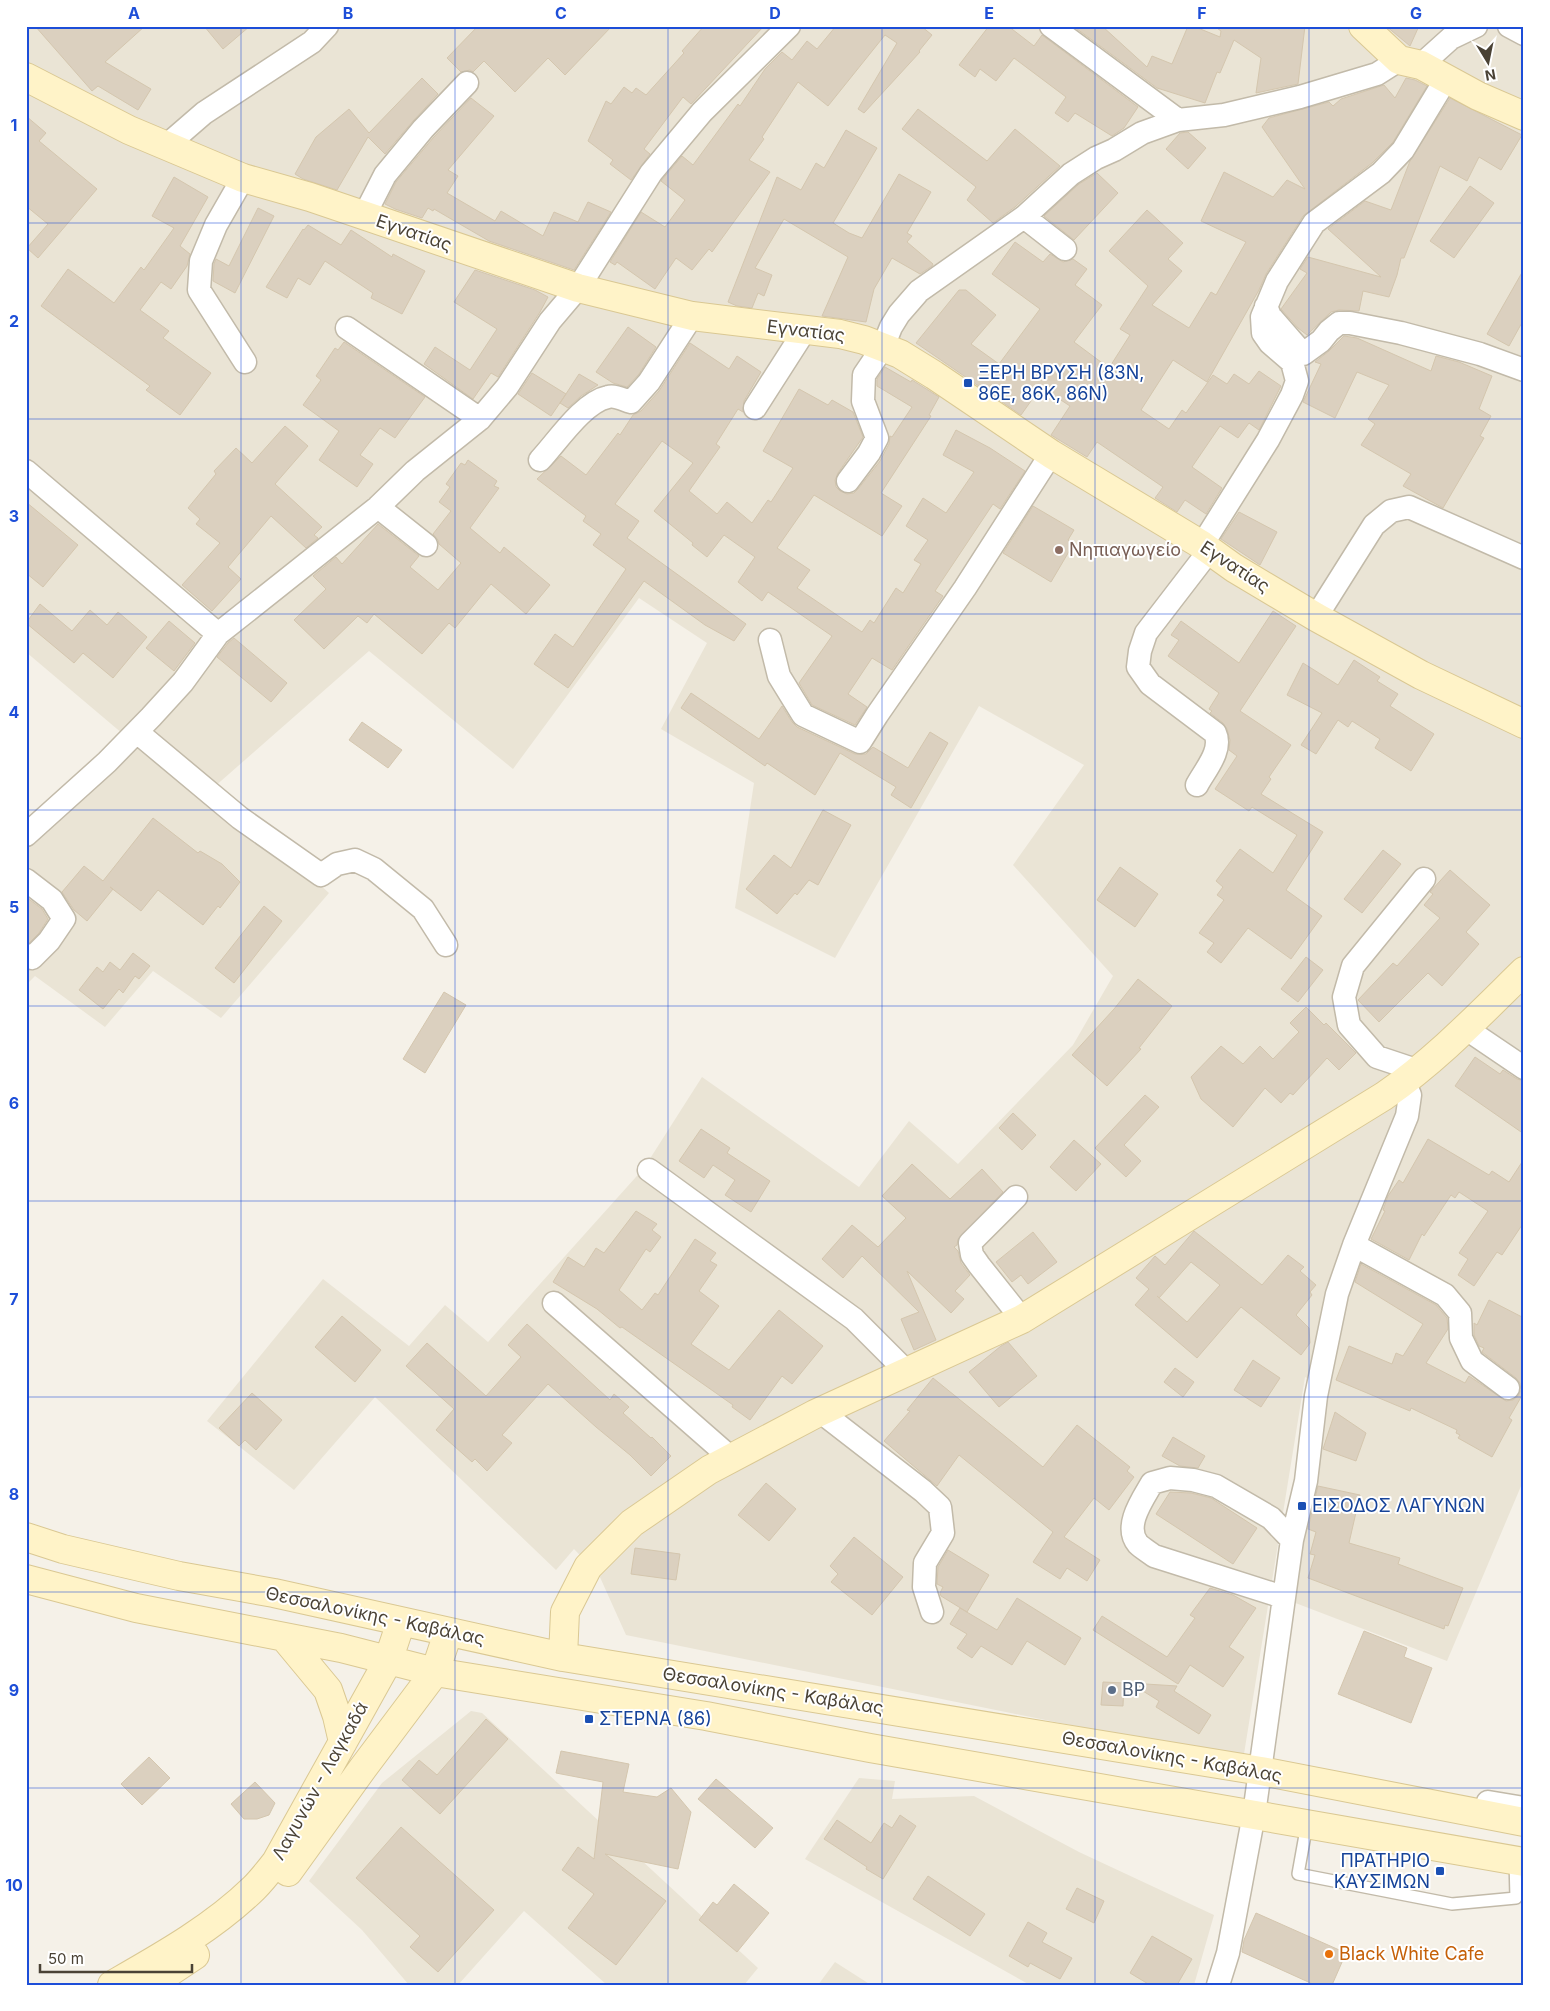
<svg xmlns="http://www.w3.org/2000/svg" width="1550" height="2011" viewBox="0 0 1550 2011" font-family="Inter,sans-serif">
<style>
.residential{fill:#eae4d5}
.building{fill:#dbd0bf;stroke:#d4c6ae;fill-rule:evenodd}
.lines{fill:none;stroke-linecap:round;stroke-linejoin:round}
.lane-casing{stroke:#c2baa9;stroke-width:14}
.street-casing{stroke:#c2baa9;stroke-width:25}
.secondary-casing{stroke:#dac893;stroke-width:30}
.lane{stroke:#fff;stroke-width:11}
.street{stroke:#fff;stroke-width:22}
.secondary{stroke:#fff3c8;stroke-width:28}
.grid{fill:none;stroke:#1d4ed8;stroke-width:1;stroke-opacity:0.55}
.transit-dot{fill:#1a4fb4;stroke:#fff;stroke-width:2}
.education-dot{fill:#8d6e63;stroke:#fff;stroke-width:2}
.service-dot{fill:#5c6f8a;stroke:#fff;stroke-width:2}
.food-dot{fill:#e8710a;stroke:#fff;stroke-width:2}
.labels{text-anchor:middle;stroke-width:4;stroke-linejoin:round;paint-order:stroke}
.street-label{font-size:18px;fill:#4a4235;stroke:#fff}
.transit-label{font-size:18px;fill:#164399;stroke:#fff;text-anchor:start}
.education-label{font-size:18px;fill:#785e54;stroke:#fff;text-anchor:start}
.service-label{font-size:18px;fill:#4e5e75;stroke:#fff;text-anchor:start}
.food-label{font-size:18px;fill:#c56008;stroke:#fff;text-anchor:start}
.neatline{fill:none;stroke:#1d4ed8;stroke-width:2}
.grid-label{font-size:16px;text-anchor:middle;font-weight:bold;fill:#1d4ed8}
</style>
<rect width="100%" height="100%" fill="#f5f1e8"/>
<path class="residential" d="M26 26H1524V1479L1447 1661 1285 1599 1322 1388 1305 1377 1243 1760 626 1635 599 1575 574 1549 556 1570 375 1397 294 1490 207 1421 323 1279 409 1346 445 1305 488 1342 644 1168 702 1077 859 1187 909 1121 958 1164 1073 1045 1113 976 1013 865 1084 765 979 706 835 958 735 908 754 783 661 729 707 643 639 598 513 769 369 651 213 788 329 893 221 1018 153 971 105 1027 35 976 26 985V849L84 798 136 745 26 652Z
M471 1711 482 1713 758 1968 744 1985H607L524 1911 458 1985H409L362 1930 309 1881 382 1783Z
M859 1778 895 1781 892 1799 974 1796 1079 1852 1214 1915 1194 1985H1030L805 1859Z
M835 1962 871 1985H818Z"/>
<path class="building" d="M35 26H145L105 62 151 89 138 110 98 86 92 91Z
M204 26H250L223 49Z
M478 26H612L565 75 548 58 515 92 484 61 473 72 470 70 461 72 447 58Z
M704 26H764L691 104 683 97 644 149 650 154 631 180 610 164 613 160 588 141 606 101 611 104 624 87 632 93 636 88 646 95 684 53 682 51Z
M836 26H921L932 35 919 51 920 52 864 113 858 109 897 43 885 35 828 106 798 82 762 137 764 139 749 160 770 172 712 252 709 249 692 270 676 258 655 289 617 262 615 265 610 262 641 212 665 227 685 200 661 181 682 156 693 165 738 104 740 106 765 69 782 52 792 60 807 41 817 49Z
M989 26H1008L1034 46 1042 35 1138 107 1124 128 1112 136 1075 113 1068 122 1055 113 1066 97 1014 58 996 81 980 69 975 77 959 65Z
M1073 26H1102L1147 67 1152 56 1172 64 1188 26H1193L1220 37 1221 31 1214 26H1305L1298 84 1256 93 1261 58 1234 40 1220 73 1217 72 1205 103 1157 88Z
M1386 26H1419L1410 46Z
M422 78 438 94 413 121 385 154 368 137 337 190 303 179 295 174 316 137 349 109 369 133Z
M1406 78 1415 80 1427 86 1393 142 1372 163 1303 216 1266 274 1259 290 1207 382 1173 360 1141 410 1169 429 1182 410 1186 413 1213 375 1227 384 1234 374 1249 384 1259 371 1281 386 1259 430 1249 423 1238 438 1220 426 1192 467 1222 488 1206 514 1185 500 1177 512 1155 498 1163 487 1097 442 1087 457 1051 435 1070 406 1041 387 1021 415 916 343 959 290H966L996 315 971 344 999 364 1040 309 992 274 1015 242 1043 262 1050 254 1063 262 1073 259 1087 269 1075 285 1102 305 1074 342 1109 368 1130 335 1120 329 1148 286 1109 251 1147 210 1183 243 1168 259 1182 271 1152 305 1189 328 1211 292 1216 295 1246 242 1201 221 1224 172 1273 197 1287 180 1305 189 1262 127 1269 118 1329 102 1333 106 1341 99 1384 85 1395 98Z
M471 98 494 116 448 170 458 176 447 193 495 221 501 211 543 236 554 212 578 222 588 202 611 212 574 270 489 241 434 209 433 211 428 208 422 218 395 209 385 204 396 182 433 138Z
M1450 98 1522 135 1501 170 1479 157 1467 181 1440 166 1404 258H1401L1397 275 1389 297 1363 291 1359 311 1339 310 1331 312 1307 335 1298 328 1281 309 1307 273 1300 269 1308 257 1381 277 1328 229 1365 201 1391 210 1410 161Z
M918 109 987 161 1015 129 1060 166 1015 207 993 223 967 200 976 187 902 129Z
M26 116 46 133 39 141 97 189 38 258 27 248 48 224 26 206Z
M846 130 877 148 833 223 849 233 862 238 899 174 931 192 907 233 912 236 907 242 933 264 932 266 920 274 892 258 874 289 866 322 822 316 848 257 784 219 755 268 772 275 764 296 758 293 752 308 737 306 728 302 777 177 801 190 816 163 824 168Z
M1188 132 1206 148 1188 169 1166 149 1180 133Z
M1097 173 1118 193 1074 240 1044 216 1079 184Z
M174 177 208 197 180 246 190 254 187 266 171 289 161 282 140 310 169 331 163 338 211 373 180 415 146 390 150 386 41 306 68 269 114 303 141 267 144 270 174 228 152 216Z
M1470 186 1494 203 1454 258 1430 241Z
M258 208 274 216 235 293 213 281 214 264 216 259 229 266Z
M308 225 341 245 351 230 392 257 393 254 425 271 402 314 371 298 373 293 325 261 310 285 298 278 287 298 266 287 303 229 304 230Z
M1524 269V319L1509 346 1487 334Z
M475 270 535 290 548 297 540 312 498 377 491 373 473 399 424 364 435 347 470 370 497 329 454 302Z
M628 327 656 347 639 374 627 387 613 383 596 372Z
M1344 336 1357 338 1431 371 1436 356 1459 362 1492 376 1479 409 1491 416 1480 436 1484 438 1443 508 1403 486 1411 474 1361 445 1375 424 1368 419 1389 385 1357 372 1335 418 1303 402 1321 364 1315 362 1329 351Z
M344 342 425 397 395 438 380 428 360 455 373 464 357 487 319 460 339 431 303 405 321 380 316 376 335 348 338 350Z
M690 343 729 369 737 356 761 372 744 401 743 412 738 409 716 444 720 447 689 491 717 514 727 502 752 523 768 500 771 502 793 468 763 451 799 389 828 405 832 400 853 412 863 437 838 473 835 480 836 487 840 491 847 494 854 493 858 489 880 461 889 444 890 436 892 437 912 407 877 386V379L885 367 911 382 912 380 939 397 929 415 931 416 881 493 902 506 882 536 814 495 777 548 810 570 797 588 862 632 870 620 874 623 896 588 903 593 921 564 914 560 928 540 906 526 923 498 946 513 974 472 943 455 956 430 990 448 1025 471 1000 509 993 504 935 591 943 596 892 670 872 658 848 694 867 707 855 725 812 705 799 683 832 636 768 592 762 601 738 582 755 557 724 535 707 557 692 545 693 543 654 511 693 463 662 441 615 504 639 521 627 538 746 624 734 641 705 625 644 581 568 688 534 664 555 634 573 647 626 569 593 545 601 534 583 521 586 516 537 479 561 456 586 475 618 433 620 435 633 415 641 411 659 391Z
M532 373 566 394 551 416 518 394Z
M579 374 598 385 581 396 568 408 560 403Z
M285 426 308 446 275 484 322 527 314 535 318 538 306 548 271 516 228 567 241 579 212 611 182 585 220 543 196 524 200 519 188 508 216 474 214 471 236 448 252 463Z
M468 460 497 481 494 486 499 488 470 528 500 553 504 547 550 585 526 614 491 584 455 628 449 623 422 654 374 614 367 623 358 616 324 649 294 620 326 589 313 576 336 557 342 564 378 524 419 556 410 567 438 590 461 563 439 544 438 540 433 534 451 511 439 502 450 487 446 484 461 463 465 465Z
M26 502 78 545 43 587 26 573Z
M1033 506 1074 530 1068 540 1074 543 1051 582 1003 553Z
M1239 512 1277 532 1260 565 1221 539Z
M40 604 72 631 90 610 107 625 118 612 147 637 113 678 83 653 74 663 26 623Z
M1273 611 1296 626 1240 711 1291 745 1269 777 1271 779 1261 794 1323 832 1286 890 1322 916 1291 959 1248 928 1221 963 1207 952 1214 943 1199 933 1224 900 1217 895 1223 887 1216 881 1240 849 1273 873 1297 835 1252 807 1249 811 1215 789 1237 756 1229 750 1230 740 1227 729 1223 723 1210 713 1212 711 1209 709 1219 693 1168 656 1179 640 1171 635 1181 621 1239 663Z
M169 621 195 643 174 671 146 648Z
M234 638 287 683 271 702 217 657 228 643Z
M1354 660 1380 677 1377 681 1398 694 1390 706 1434 734 1411 771 1375 748 1380 739 1352 721 1348 727 1338 720 1316 754 1301 745 1322 713 1287 695 1303 663 1338 685Z
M691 693 759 739 782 706 792 722 797 727 855 754H866L873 747 908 768 930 732 948 743 911 808 891 795 896 787 840 753 815 795 767 763 765 766 681 708Z
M362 722 402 750 388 768 349 740Z
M823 810 851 825 818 885 809 880 797 895 795 893 777 914 746 889 774 855 791 868Z
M153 818 198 853 200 851 222 864 240 882 220 908 218 906 203 925 158 890 141 911 110 887 113 889 87 921 74 910 62 892 84 866 103 881Z
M1383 850 1401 864 1362 913 1344 899Z
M1120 867 1158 894 1135 927 1097 900Z
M1450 870 1490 905 1466 932 1479 944 1442 986 1428 973 1379 1022 1358 1000 1393 963 1397 966 1440 918 1424 905 1433 894 1430 892Z
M26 897 42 909 48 919 39 933 29 943 26 942Z
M264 906 282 921 234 983 215 968Z
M133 953 150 966 139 979 135 976 123 993 119 989 103 1009 79 990 97 967 103 972 110 962 120 970Z
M1306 957 1323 970 1298 1002 1281 989Z
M1138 979 1172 1006 1139 1048 1141 1049 1107 1086 1072 1055 1114 1009Z
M444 992 466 1005 425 1073 403 1059Z
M1306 1007 1324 1025 1326 1023 1356 1053 1339 1070 1327 1058 1293 1095 1290 1093 1281 1103 1265 1088 1233 1127 1201 1099 1191 1077 1221 1046 1243 1064 1260 1046 1273 1059 1299 1032 1290 1023Z
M1475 1057 1500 1074 1503 1070 1517 1079 1524 1081V1134L1455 1086Z
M1145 1095 1159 1107 1124 1145 1141 1161 1126 1177 1095 1148Z
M1013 1113 1036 1135 1022 1150 999 1128Z
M701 1129 730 1148 727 1153 770 1181 751 1212 725 1195 735 1180 713 1165 704 1178 679 1161Z
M1428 1139 1489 1175 1492 1171 1509 1182 1524 1159V1222L1502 1255 1497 1252 1474 1286 1458 1275 1468 1259 1459 1253 1488 1211 1459 1192 1455 1198 1451 1195 1424 1236 1422 1234 1409 1260 1371 1239 1385 1211 1383 1210 1388 1196 1399 1180 1403 1183Z
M1074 1140 1101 1164 1076 1191 1050 1167Z
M912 1164 950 1199 982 1169 1003 1192 958 1239 957 1245 954 1247 958 1251 961 1263 970 1275 955 1291 964 1299 951 1313 907 1271 936 1340 914 1350 901 1319 919 1312 862 1256 843 1278 822 1259 852 1225 878 1247 906 1218 882 1196Z
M636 1211 657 1224 652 1230 661 1237 650 1252 646 1249 619 1290 642 1310 655 1293 658 1295 695 1239 716 1253 710 1261 717 1265 699 1291 719 1306 691 1344 729 1370 779 1310 823 1346 792 1384 782 1376 750 1420 732 1407 733 1405 622 1327 620 1328 597 1309 553 1282 568 1257 584 1267 596 1248 604 1253Z
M1194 1231 1262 1285 1288 1255 1304 1267 1300 1271 1316 1285 1310 1292 1312 1295 1296 1315 1309 1328 1310 1343 1301 1355 1241 1307 1197 1358 1135 1305 1149 1289 1136 1278 1155 1256 1165 1265ZM1191 1262 1220 1285 1187 1322 1157 1296 1159 1298Z
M1033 1232 1057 1262 1028 1284 1021 1275 1012 1282 996 1262Z
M1361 1264 1436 1305 1447 1318 1448 1329 1426 1363 1465 1383 1469 1376 1506 1401 1513 1400 1518 1396 1521 1390 1520 1383 1516 1378 1482 1352 1484 1348 1479 1346 1474 1335V1323L1477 1325 1489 1300 1524 1318V1392L1509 1418 1512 1420 1492 1457 1458 1438 1460 1435 1456 1433 1457 1430 1411 1408 1410 1411 1336 1380 1349 1346 1392 1364 1396 1353 1403 1356 1423 1324 1355 1282Z
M342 1316 381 1350 355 1382 315 1347Z
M527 1324 610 1400 614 1394 629 1407 623 1413 651 1438 652 1437 671 1456 651 1476 630 1455 596 1427 548 1384 502 1435 512 1443 487 1471 475 1459 472 1462 436 1430 454 1409 406 1366 427 1343 486 1396 521 1357 508 1345Z
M1008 1342 1037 1376 999 1407 969 1372 1001 1346Z
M1253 1360 1280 1378 1261 1407 1234 1390Z
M1175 1368 1194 1382 1183 1397 1164 1382Z
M933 1378 1043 1467 1077 1425 1130 1467 1127 1471 1134 1477 1109 1510 1094 1498 1064 1537 1100 1560 1087 1581 1067 1568 1060 1579 1033 1562 1053 1532 959 1455 937 1486 884 1441 910 1411 907 1410Z
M252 1393 282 1420 256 1450 245 1440 239 1446 219 1428Z
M1335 1412 1366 1433 1356 1461 1323 1449Z
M1173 1437 1205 1456 1198 1468 1180 1466 1162 1456Z
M766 1483 796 1509 769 1541 738 1515Z
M1318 1486 1360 1495 1349 1543 1400 1558 1398 1564 1463 1588 1448 1626 1445 1625 1444 1629 1308 1578 1315 1555 1310 1554 1316 1532 1308 1529Z
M1170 1492 1191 1493 1211 1498 1257 1528 1233 1564 1156 1514Z
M854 1537 903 1577 872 1615 831 1582 838 1574 830 1566Z
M635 1548 680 1554 676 1580 631 1574Z
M948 1550 989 1575 967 1612 941 1596 940 1593 943 1587 937 1584 938 1567Z
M1210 1588 1233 1595 1256 1608 1229 1647 1244 1657 1223 1687 1190 1665 1178 1684 1093 1630 1102 1616 1167 1657 1195 1618 1190 1615Z
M1017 1598 1081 1638 1065 1665 1027 1641 1012 1665 981 1646 972 1658 957 1648 967 1634 950 1624 960 1608 997 1630Z
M1364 1631 1407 1648 1404 1657 1432 1668 1411 1723 1338 1694Z
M1103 1682 1124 1683 1123 1706 1101 1705Z
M1130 1683 1177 1686 1174 1691 1211 1715 1199 1734 1156 1707 1159 1701Z
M486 1719 508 1739 440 1814 402 1780 419 1760 437 1775Z
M561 1751 629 1764 623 1792 657 1797 671 1788 691 1812 678 1869 605 1854 666 1901 616 1965 568 1928 594 1894 562 1870 578 1847 594 1859 603 1782 556 1773Z
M149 1757 170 1778 142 1805 121 1784Z
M716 1779 773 1828 755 1848 698 1799Z
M255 1782 275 1803 269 1815 257 1819H244L231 1804Z
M900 1815 916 1826 883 1879 866 1869 867 1867 824 1839 837 1820 871 1843 884 1823 892 1828Z
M401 1827 494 1910 438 1972 410 1947 420 1936 356 1878Z
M928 1876 985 1914 970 1936 913 1899Z
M734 1884 769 1913 737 1952 699 1920 713 1902 717 1905Z
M1077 1888 1104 1901 1094 1923 1066 1909Z
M1256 1913 1346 1953 1332 1985H1315L1242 1952 1244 1940Z
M1028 1922 1047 1933 1042 1942 1072 1958 1060 1979 1030 1963 1028 1967 1009 1956Z
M1152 1936 1192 1959 1177 1985H1150L1130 1973Z"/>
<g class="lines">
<defs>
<path id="lane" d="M1307 1824 1298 1874 1452 1904 1516 1898 1515 1860"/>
<path id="street" d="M1051 26 1178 120
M1509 26 1524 34
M1421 65 1451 38 1476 26
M167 145 204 113 312 42 327 26
M243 178 216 225 201 261 199 290 245 362
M364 216 385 175 423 129 467 83
M1024 217 1065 249
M1266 306 1270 316 1303 354 1321 341 1329 331 1339 323H1350L1401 333 1480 354 1524 370
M347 328 480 419
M755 408 805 330
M540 460C557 442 583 402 608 397 615 395 624 400 631 402L649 382 692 316
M26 471 218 634
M848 481 869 453 877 438 863 401 864 375 883 347 891 327 899 314 919 291 1024 217 1071 174 1096 158 1114 150 1142 133 1178 120 1224 115 1300 97 1377 74 1399 60
M378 507 426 545
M1202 545 1268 440 1292 395 1297 381 1292 362 1270 343 1263 333 1262 317 1277 281 1314 223 1381 173 1403 150 1446 79
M1316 617 1374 525 1391 511 1409 507 1524 558
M770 640 779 676 803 715 860 742 877 715 965 588 1051 454
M137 732 240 818 321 875 337 864 355 860 374 869 423 909 446 945
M1197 785C1205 770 1223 750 1215 733L1150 684 1138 667 1140 651 1146 633 1209 551
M26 835 107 762 151 717 183 682 218 634 378 507 415 471 480 419 507 387 550 321 578 288 651 173 702 112 789 26
M26 880 52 900 64 919 49 941 32 958 26 955
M1465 1028 1524 1068
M1419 1071 1377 1057 1349 1025 1344 997 1353 966 1424 879
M649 1170 854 1319 907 1372
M1016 1197 970 1243 972 1255 979 1265 1022 1319
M1354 1245 1445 1295 1460 1313 1461 1338 1472 1361 1508 1388
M554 1303 731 1458
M821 1412 923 1491 940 1507 943 1533 925 1563 924 1587 932 1612
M1283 1597 1154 1556C1149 1552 1142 1548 1138 1544 1123 1526 1143 1499 1152 1483L1170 1478 1193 1480 1216 1486 1271 1518 1292 1540
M1488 1802 1524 1808
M1218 1985 1228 1953 1254 1814 1292 1540 1306 1481 1316 1396 1337 1294 1354 1245 1407 1116 1410 1095 1404 1082"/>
<path id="secondary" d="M1363 26 1399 60 1421 65 1478 96 1524 116
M26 77 129 130 243 178 310 197 578 288 692 316 840 334 864 340 900 354 934 375 1051 454 1202 545 1234 568 1316 617 1421 675 1524 724
M26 1537 63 1549 179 1576 274 1593 563 1657 1261 1771 1524 1822
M26 1579 136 1608 341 1648 435 1672 706 1716 870 1748 1524 1862
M284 1637 328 1690 337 1716 343 1742
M563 1657 565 1612 588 1567 632 1523 709 1470 815 1414 1022 1319 1384 1096C1436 1060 1479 1015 1524 971
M288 1872 363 1768 435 1672 448 1633
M112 1985C161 1957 213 1928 254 1888 262 1880 269 1871 276 1862L388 1661 401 1622
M150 1985 195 1955"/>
</defs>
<use href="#lane" class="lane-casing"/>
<use href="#street" class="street-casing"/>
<use href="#secondary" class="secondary-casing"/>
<use href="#lane" class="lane"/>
<use href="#street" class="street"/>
<use href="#secondary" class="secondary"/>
</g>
<path class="grid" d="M241 26V1985M455 26V1985M668 26V1985M882 26V1985M1095 26V1985M1309 26V1985M26 223H1524M26 419H1524M26 614H1524M26 810H1524M26 1006H1524M26 1201H1524M26 1397H1524M26 1592H1524M26 1788H1524"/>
<g class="transit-dot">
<rect x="963" y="378" width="10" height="10" rx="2.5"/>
<rect x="1297" y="1501" width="10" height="10" rx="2.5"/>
<rect x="584" y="1714" width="10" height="10" rx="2.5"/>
<rect x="1435" y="1866" width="10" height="10" rx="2.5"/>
</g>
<circle class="education-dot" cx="1059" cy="550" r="5"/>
<circle class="service-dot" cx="1112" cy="1690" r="5"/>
<circle class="food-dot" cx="1329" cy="1954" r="5"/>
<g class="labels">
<g class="street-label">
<text transform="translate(414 233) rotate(19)" y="6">Εγνατίας</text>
<text transform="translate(806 331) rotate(7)" y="6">Εγνατίας</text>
<text transform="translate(1235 567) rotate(33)" y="6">Εγνατίας</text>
<text transform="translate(375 1616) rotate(12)" y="6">Θεσσαλονίκης - Καβάλας</text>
<text transform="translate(773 1691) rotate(9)" y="6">Θεσσαλονίκης - Καβάλας</text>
<text transform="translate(1172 1757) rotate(10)" y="6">Θεσσαλονίκης - Καβάλας</text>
<text transform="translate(320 1781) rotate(-61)" y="6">Λαγυνών - Λαγκαδά</text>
</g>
<g class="transit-label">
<text x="978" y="379">ΞΕΡΗ ΒΡΥΣΗ (83Ν,<tspan x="978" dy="21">86Ε, 86Κ, 86Ν)</tspan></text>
<text x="1312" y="1512">ΕΙΣΟΔΟΣ ΛΑΓΥΝΩΝ</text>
<text x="599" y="1725">ΣΤΕΡΝΑ (86)</text>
<text x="1430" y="1867" text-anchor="end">ΠΡΑΤΗΡΙΟ<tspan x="1430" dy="21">ΚΑΥΣΙΜΩΝ</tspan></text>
</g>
<g class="education-label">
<text x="1069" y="556">Νηπιαγωγείο</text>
</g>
<g class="service-label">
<text x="1122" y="1696">BP</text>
</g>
<g class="food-label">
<text x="1339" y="1960">Black White Cafe</text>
</g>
</g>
<rect width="1550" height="2011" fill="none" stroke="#ffffff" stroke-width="55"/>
<g transform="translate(1488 62) rotate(170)" stroke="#ffffff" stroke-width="4" paint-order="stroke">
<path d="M0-4L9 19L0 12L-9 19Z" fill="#4a4235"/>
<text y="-8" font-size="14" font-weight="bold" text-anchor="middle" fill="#4a4235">N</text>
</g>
<path d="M40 1964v8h152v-8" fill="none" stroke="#4a4235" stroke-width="2.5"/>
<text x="48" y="1964" font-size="15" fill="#4a4235" stroke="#ffffff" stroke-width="4" paint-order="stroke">50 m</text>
<rect x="28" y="28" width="1494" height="1956" class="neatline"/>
<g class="grid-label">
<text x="134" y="19">A</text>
<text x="348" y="19">B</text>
<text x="561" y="19">C</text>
<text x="775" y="19">D</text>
<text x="989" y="19">E</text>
<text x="1202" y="19">F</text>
<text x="1416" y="19">G</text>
<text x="14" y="131">1</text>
<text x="14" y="327">2</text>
<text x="14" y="522">3</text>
<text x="14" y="718">4</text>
<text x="14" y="913">5</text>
<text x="14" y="1109">6</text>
<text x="14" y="1305">7</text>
<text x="14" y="1500">8</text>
<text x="14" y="1696">9</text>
<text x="14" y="1891">10</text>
</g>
</svg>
